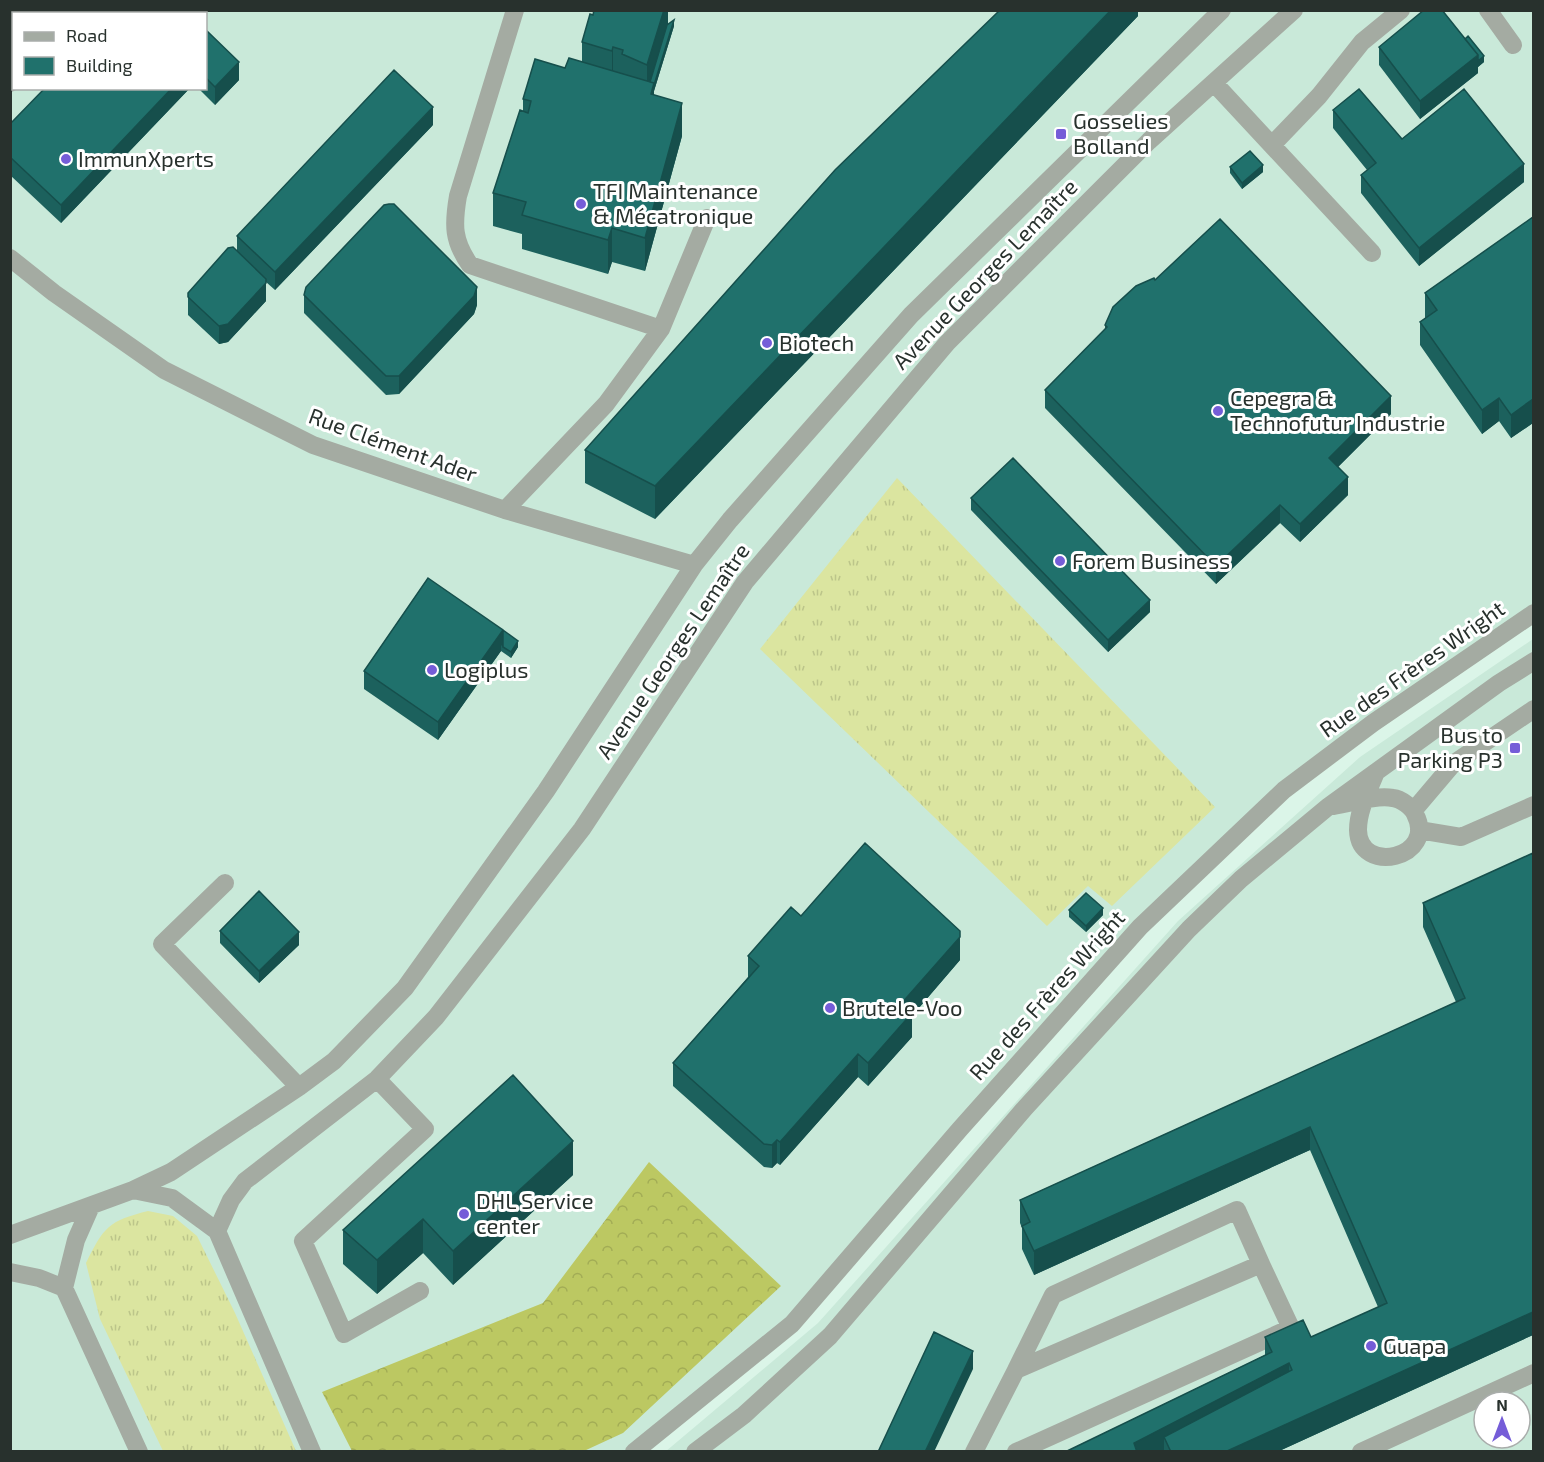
<svg xmlns="http://www.w3.org/2000/svg" width="1544" height="1462" viewBox="0 0 1544 1462" font-family="'Exo 2',sans-serif">
<style>
.built{fill:#c9e9d9;fill-rule:evenodd}
.grass{fill:url(#grass-tufts)}
.forest{fill:url(#forest-crowns)}
.lines{fill:none;stroke-linecap:round;stroke-linejoin:round}
.minor{stroke:#a4aba2;stroke-width:18}
.wall{fill:#1c615d}
.shaded-wall{fill:#164f4c}
.building{fill:#20716c;stroke:#164f4c;stroke-width:1.5}
.poi-dot{fill:#755dd8;stroke:#fff;stroke-width:2}
.labels{text-anchor:middle;stroke-width:6;stroke-linejoin:round;paint-order:stroke}
.poi-label{font-size:22px;fill:#28312d;stroke:#fff;text-anchor:start}
.street-label{font-size:22px;fill:#28312d;stroke:#fff}
</style>
<defs>
<pattern id="grass-tufts" width="24" height="20" patternUnits="userSpaceOnUse" patternTransform="scale(1.5)"><rect width="24" height="20" fill="#dbe5a0"/><path d="M3 7l-1-3M5 7V3M7 7l1-3M15 17l-1-3M17 17v-4M19 17l1-3" fill="none" stroke="#bcc58a"/></pattern>
<pattern id="forest-crowns" width="20" height="18" patternUnits="userSpaceOnUse" patternTransform="scale(1.5)"><rect width="20" height="18" fill="#bcc862"/><path d="M2 6a3 3 0 1 1 6 0M12 15a3 3 0 1 1 6 0" fill="none" stroke="#a2ac55"/></pattern>
</defs>
<rect width="100%" height="100%" fill="#dbf5e8"/>
<path class="built" d="M10 11H1533V613L1373 723 1140 927 792 1324 634 1451H11ZM14 14H206V88H14Z
M1533 639V1451L665 1452 818 1323 1178 921 1360 757ZM1484 1402H1520V1438H1484Z"/>
<path class="grass" d="M897 478 1215 807 1112 906 1088 886 1047 926 760 649Z
M148 1211 173 1216 197 1236 235 1313 296 1451H163L100 1319 86 1263C104 1227 108 1221 148 1211Z"/>
<path class="forest" d="M649 1162 781 1286 623 1433 584 1451H352L322 1392 543 1303Z"/>
<g class="lines">
<path class="minor" d="M515 10 458 196C453 225 453 241 470 265L661 329
M1488 10 1513 45
M10 83 14 80
M1214 83 1372 253
M1272 145 1319 96 1362 42 1401 10
M10 258 54 293 164 370 313 445 505 510 694 565
M505 510 606 404 661 329 707 218
M1333 806C1352 803 1375 795 1393 798 1401 799 1412 807 1415 814 1438 858 1359 876 1358 830 1358 810 1369 790 1376 772
M1414 810 1453 764 1534 709
M1419 830 1461 837 1534 805
M225 883 162 944 299 1087
M377 1079 425 1129 303 1241 344 1334 420 1291
M133 1190 172 1198 217 1231 312 1452
M91 1206 76 1240 64 1288 139 1452
M217 1231 231 1200 245 1181 377 1079 436 1017 582 829 745 582 947 343 1149 141 1294 10
M10 1235 133 1190 171 1172 299 1087 334 1061 405 988 546 791 694 565 730 520 911 315 1222 10
M10 1272 39 1278 64 1288
M1016 1370 1053 1295 1237 1210 1261 1264
M634 1452 792 1324 960 1129 1140 927 1284 790 1373 723 1534 613
M695 1452 744 1415 830 1336 1025 1108 1189 929 1241 879 1329 806 1499 683 1534 661
M974 1452 1016 1370 1261 1264 1291 1328 1016 1452
M1361 1452 1534 1373"/>
</g>
<path class="wall" d="M668 10V24L674 26 654 91V95L682 136 645 271 612 262 608 274 522 249V234L493 226V193L523 112V99L565 68 582 62V42L593 15Z
M1138 10V16L655 519 585 483V450Z
M206 30 239 80 215 105 198 88H206Z
M1379 47 1484 62 1478 67V73L1420 119 1379 65Z
M190 88 61 223 10 175V124Z
M1333 110 1402 139 1524 182 1419 266 1361 193V175L1367 170 1333 128Z
M433 125 275 290 266 282V301L228 342 219 344 188 315V293L237 251V236Z
M1230 167 1263 172 1242 189 1230 173Z
M1533 217V423L1511 438 1499 421 1482 434 1420 345V322L1425 318V293Z
M1155 280 1391 414 1338 467 1348 495 1300 542 1280 523 1216 584 1045 408V390L1105 329V325Z
M304 295 477 305 474 314 399 394 386 395 304 313Z
M971 498 1150 612 1108 652 971 510Z
M428 578 518 647 511 658 501 651 438 740 364 689V671Z
M1533 853V1335L1277 1452H1065L1265 1355V1337H1311L1378 1307 1310 1150 1034 1275 1022 1249V1228L1020 1223V1200L1456 1002 1423 927V903Z
M1069 910 1103 915 1086 932 1069 917Z
M801 916 960 955V960L912 1016V1037L868 1086 858 1077 780 1165 777 1163 772 1168 764 1167 673 1086V1063L748 977V956Z
M220 931 299 945 259 983 220 943Z
M573 1175 453 1285 423 1253 377 1294 343 1264V1230Z"/>
<path class="shaded-wall" d="M664 10H668V28L674 20V26L654 91V117L647 98V65Z
M1111 10H1138V16L655 519V486Z
M613 47V81L612 84V51Z
M1478 55 1484 56V62L1478 67V73L1420 119V101Z
M239 62V80L215 105V87Z
M172 88H190L61 223V205Z
M682 103V136L645 271V238Z
M433 107V125L275 290V272Z
M1524 164V182L1419 266V248Z
M1263 165V172L1242 189V183Z
M612 228V262L608 274V240Z
M266 283V301L228 342 219 344V326Z
M477 287V305L474 314 399 394V376Z
M1391 396V414L1329 476V458Z
M1499 398V421L1482 434V410Z
M1533 399V423L1511 438V415Z
M1348 477V495L1300 542V524Z
M1280 505V523L1216 584V566Z
M1150 600V612L1108 652V640Z
M503 630V647L501 645V651L438 740V722Z
M518 641V647L511 658V652Z
M1103 908V915L1086 932V926Z
M960 931V960L912 1016V1037L868 1086V1063L901 1004Z
M299 932V945L259 983V971Z
M858 1054V1077L780 1165V1142Z
M1310 1127V1150L1034 1275V1251Z
M777 1140V1163L772 1168V1145Z
M573 1141V1175L453 1285V1251Z
M423 1219V1253L377 1294V1260Z
M1533 1312V1335L1277 1452H1225Z
M973 1351V1369L934 1452H925Z
M1289 1363V1386L1164 1437V1451L1163 1452H1134V1443Z"/>
<path class="building" d="M119 10H137L140 14H116Z
M147 10H165L162 14H144Z
M165 10H185L188 14H162Z
M594 10H664L647 65 622 54 623 50 613 47 612 51 582 42 590 14 593 15Z
M1000 10H1111L655 486 585 450 835 170Z
M1424 10H1442L1478 55 1420 101 1379 47Z
M674 20 654 85V83L650 82 667 25Z
M206 30 239 62 215 87 206 78Z
M1468 36 1484 56 1478 61V55L1465 39Z
M569 58 654 83 651 94 682 103 645 238 612 228 608 240 522 215 526 202 493 193 520 110 528 113 531 101 523 99 535 59 565 68Z
M394 70 433 107 275 272 237 236Z
M45 88H172L61 205 10 157V124Z
M1359 89 1402 139 1464 89 1524 164 1419 248 1361 175 1376 163 1333 110Z
M1250 151 1263 165 1242 183 1230 167Z
M389 204H394L477 287 474 296 399 376H386L304 295 306 287 384 205Z
M1533 217V399L1511 415 1499 398 1482 410 1420 322 1437 310 1425 293Z
M1220 219 1391 396 1329 458 1348 477 1300 524 1280 505 1216 566 1045 390 1107 327 1105 325 1113 307 1136 286 1154 278 1155 280Z
M233 247 266 279V283L228 324 219 326 188 297V293L228 248Z
M1013 458 1150 600 1108 640 971 498Z
M428 578 503 630 438 722 364 671Z
M503 630 518 641 511 652 503 647Z
M865 843 960 931V937L901 1004 912 1013 868 1063 858 1054 780 1142 777 1140 772 1145 764 1144 673 1063 759 966 748 956 762 940 791 907 801 916Z
M1533 853V1312L1225 1452H1171L1164 1437 1292 1370 1289 1363 1134 1443 1137 1452H1065L1272 1352 1265 1337 1303 1320 1311 1337 1387 1303 1310 1127 1034 1251 1022 1226 1030 1222 1020 1200 1465 998 1423 903Z
M259 891 299 932 259 971 220 931Z
M1086 893 1103 908 1086 926 1069 910Z
M513 1075 573 1141 453 1251 423 1219 377 1260 343 1230Z
M934 1332 973 1351 925 1452H878Z"/>
<g class="poi-dot">
<rect x="1055" y="128" width="12" height="12" rx="3"/>
<circle cx="66" cy="159" r="6"/>
<circle cx="581" cy="204" r="6"/>
<circle cx="767" cy="343" r="6"/>
<circle cx="1218" cy="411" r="6"/>
<circle cx="1060" cy="561" r="6"/>
<circle cx="432" cy="670" r="6"/>
<rect x="1509" y="742" width="12" height="12" rx="3"/>
<circle cx="830" cy="1008" r="6"/>
<circle cx="464" cy="1214" r="6"/>
<circle cx="1371" cy="1346" r="6"/>
</g>
<g class="labels">
<g class="poi-label">
<text x="1073" y="129">Gosselies<tspan x="1073" dy="25">Bolland</tspan></text>
<text x="78" y="167">ImmunXperts</text>
<text x="593" y="199">TFI Maintenance<tspan x="593" dy="25">&amp; Mécatronique</tspan></text>
<text x="779" y="351">Biotech</text>
<text x="1230" y="406">Cepegra &amp;<tspan x="1230" dy="25">Technofutur Industrie</tspan></text>
<text x="1072" y="569">Forem Business</text>
<text x="444" y="678">Logiplus</text>
<text x="1503" y="743" text-anchor="end">Bus to<tspan x="1503" dy="25">Parking P3</tspan></text>
<text x="842" y="1016">Brutele-Voo</text>
<text x="476" y="1209">DHL Service<tspan x="476" dy="25">center</tspan></text>
<text x="1383" y="1354">Guapa</text>
</g>
<g class="street-label">
<text transform="translate(985 274) rotate(-46)" y="8">Avenue Georges Lemaître</text>
<text transform="translate(393 445) rotate(20)" y="8">Rue Clément Ader</text>
<text transform="translate(673 651) rotate(-56)" y="8">Avenue Georges Lemaître</text>
<text transform="translate(1412 669) rotate(-35)" y="8">Rue des Frères Wright</text>
<text transform="translate(1047 995) rotate(-48)" y="8">Rue des Frères Wright</text>
</g>
</g>
<rect width="1544" height="1462" fill="none" stroke="#28312d" stroke-width="24"/>
<rect x="12" y="12" width="195" height="78" fill="#ffffff" stroke="#a9adab" stroke-width="1.5"/>
<rect x="24" y="32" width="30" height="9" fill="#a4aba2" stroke="#a9adab" stroke-width="1.5"/>
<text x="66" y="42" font-size="18" fill="#28312d">Road</text>
<rect x="24" y="57" width="30" height="18" fill="#20716c" stroke="#a9adab" stroke-width="1.5"/>
<text x="66" y="72" font-size="18" fill="#28312d">Building</text>
<g transform="translate(1502 1420)"><circle r="28" fill="#ffffff" stroke="#a9adab" stroke-width="1.5"/>
<path d="M0-4.5L10 22L0 15L-10 22Z" fill="#755dd8"/>
<text y="-9" font-size="16" font-weight="bold" text-anchor="middle" fill="#28312d">N</text>
</g>
</svg>
